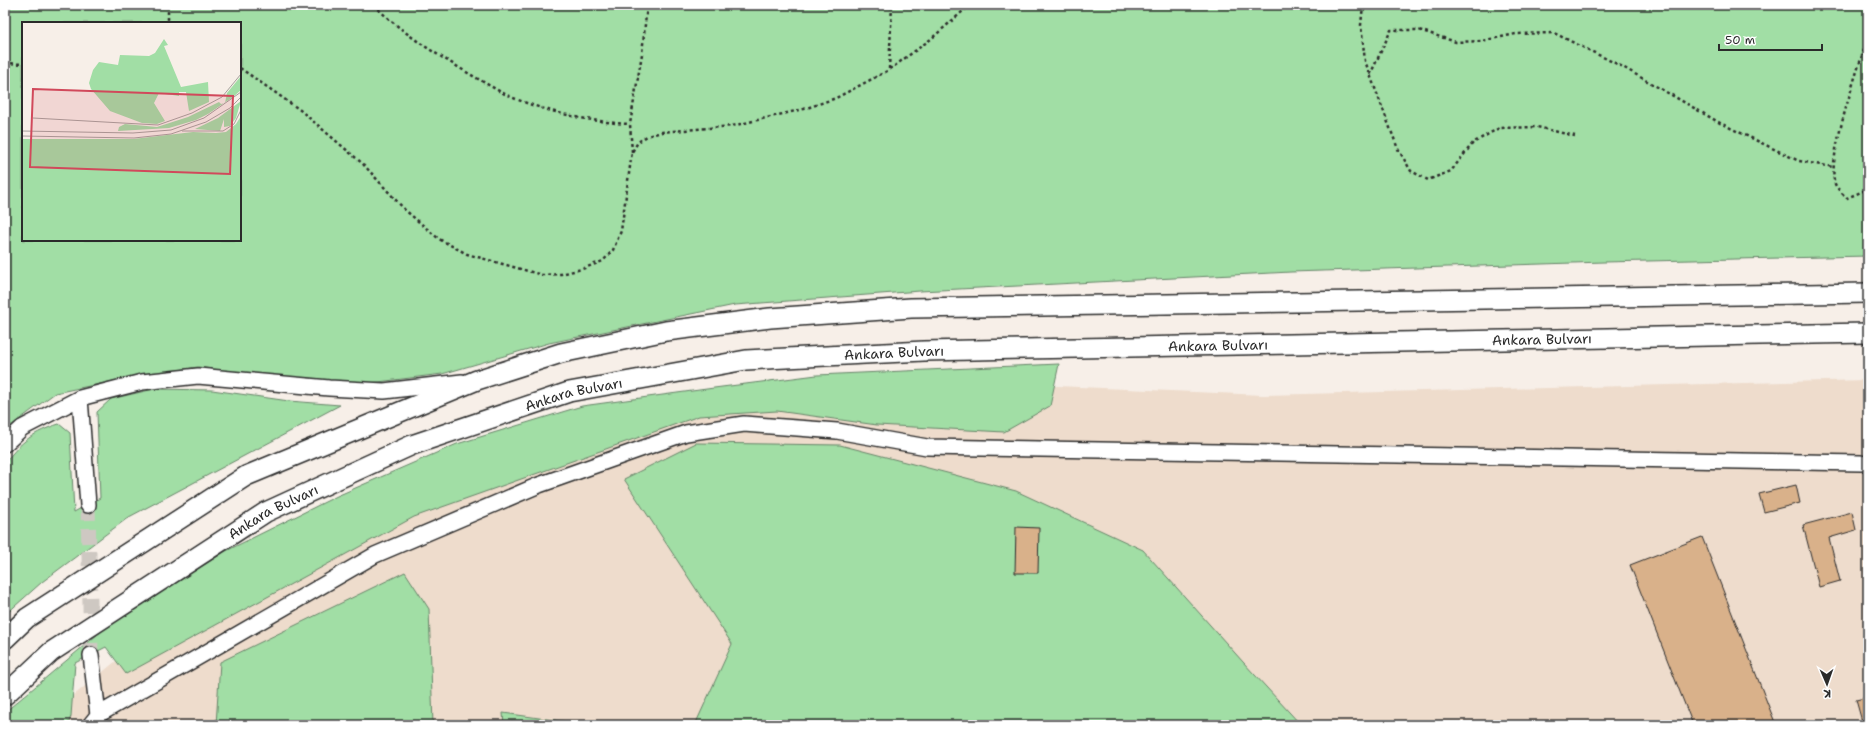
<svg xmlns="http://www.w3.org/2000/svg" width="1873" height="730" viewBox="0 0 1873 730" font-family="'Shantell Sans',sans-serif">
<style>
.built{fill:#eedccc}
.green{fill:#a1dea5;stroke:#668468;fill-rule:evenodd}
.building{fill:#d9b18a;stroke:#2b2b2b}
.lines{fill:none;stroke-linecap:round;stroke-linejoin:round}
.minor-tunnel{stroke:#cec8c2;stroke-width:15;stroke-dasharray:15 8;stroke-linecap:butt}
.minor-casing{stroke:#2b2b2b;stroke-width:18}
.major-casing{stroke:#2b2b2b;stroke-width:22}
.path{stroke:#2b2b2b;stroke-width:2.5;stroke-dasharray:3 3;stroke-linecap:butt}
.minor{stroke:#fff;stroke-width:15}
.major{stroke:#fff;stroke-width:19}
.labels{text-anchor:middle;stroke-width:4;stroke-linejoin:round;paint-order:stroke}
.street-label{font-size:14px;fill:#2b2b2b;stroke:#fff}
.inset-road{fill:none;stroke:#a5a19c;stroke-width:1}
.view{fill:#d1495b;fill-opacity:0.15;stroke:#d1495b;stroke-width:2}
.inset-edge{fill:none;stroke:#2b2b2b;stroke-width:2}
</style>
<rect width="100%" height="100%" fill="#f7efe8"/>
<filter id="ink" filterUnits="userSpaceOnUse"><feTurbulence type="fractalNoise" baseFrequency=".025" numOctaves="2"/><feDisplacementMap in="SourceGraphic" scale="8" xChannelSelector="R" yChannelSelector="G"/><feConvolveMatrix kernelMatrix="1 2 1 2 8 2 1 2 1" color-interpolation-filters="sRGB"/></filter>
<g filter="url(#ink)">
<path class="built" d="M1868 380V725H37L225 573 672 400 1010 384 1263 395Z"/>
<path class="green" d="M5 5H1868V256L1604 262 1291 272 920 291 735 305 549 343 442 374 362 384 300 382 198 367 143 375 55 393 5 430ZM23 23H240V240H23Z
M1059 364 1050 406 1004 432 877 425 777 411 699 416 414 517 126 674 106 647 75 663 71 716 68 725H5V712L110 624 226 551 337 496 457 444 582 406 714 388 817 375Z
M154 389 212 390 289 401 340 405 129 517 42 582 5 615V463C21 441 34 432 59 424L70 433 74 512 100 498 97 412 111 399Z
M696 443 840 445 1016 491 1143 550 1243 662 1301 725H695L732 644 624 479Z
M405 572 429 609 433 725H216L220 662Z
M503 713 590 725H504Z"/>
<path class="building" d="M1796 485 1800 503 1764 512 1759 494Z
M1852 512 1856 530 1829 538 1840 581 1819 587 1803 525Z
M1016 527 1039 528 1038 573H1015Z
M1702 537 1776 725H1693L1630 565Z
M1868 697V725H1863L1856 700Z"/>
<g class="lines">
<path class="minor-tunnel" d="M88 505 91 655"/>
<defs>
<path id="minor" d="M80 398 88 505
M5 444 22 428 80 398 142 382 198 376 329 388 384 391 462 382
M91 655 98 715
M90 725 98 715 375 555 539 485 686 433 744 424 837 431 927 447 1861 463"/>
<g id="major">
<path d="M5 639 27 618 246 476 477 380 561 353 666 331 770 318 911 308 1868 293"/>
<path id="s1" d="M5 695 51 652 266 512 412 445 569 392 746 360 924 351 1868 333"/>
</g>
</defs>
<use href="#minor" class="minor-casing"/>
<use href="#major" class="major-casing"/>
<path class="path" d="M168 5V23
M374 5C402 33 434 53 468 73 482 81 496 90 511 97 547 112 590 122 630 124
M1363 5 1361 25 1365 61 1376 91 1398 149 1411 171 1428 180 1451 171 1473 143 1499 128 1537 127 1575 136
M1868 38C1859 65 1826 160 1835 184 1837 189 1843 194 1847 198L1868 189
M5 63 23 64
M240 68 300 110 363 164 405 210 439 239 467 254 542 275 561 274 582 269 603 261 613 250 621 231 632 152 638 142 647 136 662 132 732 126 804 109 836 98 889 70 931 39 970 5
M889 69 892 5
M1370 75 1391 30H1419L1456 42 1481 41 1516 34 1554 33 1621 66 1720 123 1799 161 1833 167
M632 152 630 124 642 54 647 5"/>
<use href="#minor" class="minor"/>
<use href="#major" class="major"/>
</g>
</g>
<g class="labels">
<g class="street-label">
<text dy="5" stroke="none"><textPath href="#s1" startOffset="1622">Ankara Bulvarı</textPath></text>
<text dy="5" stroke="none"><textPath href="#s1" startOffset="1298">Ankara Bulvarı</textPath></text>
<text dy="5" stroke="none"><textPath href="#s1" startOffset="974">Ankara Bulvarı</textPath></text>
<text dy="5" stroke="none"><textPath href="#s1" startOffset="650">Ankara Bulvarı</textPath></text>
<text dy="5" stroke="none"><textPath href="#s1" startOffset="326">Ankara Bulvarı</textPath></text>
</g>
</g>
<g transform="translate(22 22)">
<rect width="219" height="219" fill="#f7efe8"/>
<path d="M142 17 146 23 142 24 159 65 186 60 187 80 167 89 164 70H157V74L137 71 132 81 143 99 135 102 120 101 88 89 69 67 67 61 71 48 77 40 96 43 98 33 127 34 133 31ZM219 54V68L211 75 186 92 174 98 147 106 96 109 97 105 103 102 135 105 166 95 197 80 199 82 203 81 205 71ZM219 79 214 96 208 104 202 105V97L198 109 173 107 196 96ZM219 94V219H0V117H111L171 110 194 111 204 110 214 102Z" fill="#a1dea5"/>
<path class="inset-road" d="M11 96 136 103 170 91 200 75 219 52M0 109 111 111 149 108 182 96 219 70M160 109H201L212 102 219 88M0 114 112 116 149 112 184 100 208 86 219 75"/>
<path class="view" d="M11 67 211 74 208 152 8 145Z"/>
<rect width="219" height="219" class="inset-edge"/>
</g>
<rect width="1873" height="730" fill="none" stroke="#fff" stroke-width="20"/>
<rect x="10" y="10" width="1853" height="710" fill="none" stroke="#2b2b2b" stroke-width="1.5" filter="url(#ink)"/>
<g transform="translate(1827 684) rotate(178)" stroke="#ffffff" stroke-width="3" paint-order="stroke">
<path d="M0-3L7 15L0 10L-7 15Z" fill="#2b2b2b"/>
<text y="-6" font-size="11" font-weight="bold" text-anchor="middle" fill="#2b2b2b">K</text>
</g>
<path d="M1719 44v6h103v-6" fill="none" stroke="#2b2b2b" stroke-width="2"/>
<text x="1725" y="44" font-size="12" fill="#2b2b2b" stroke="#ffffff" stroke-width="3" paint-order="stroke">50 m</text>
</svg>
